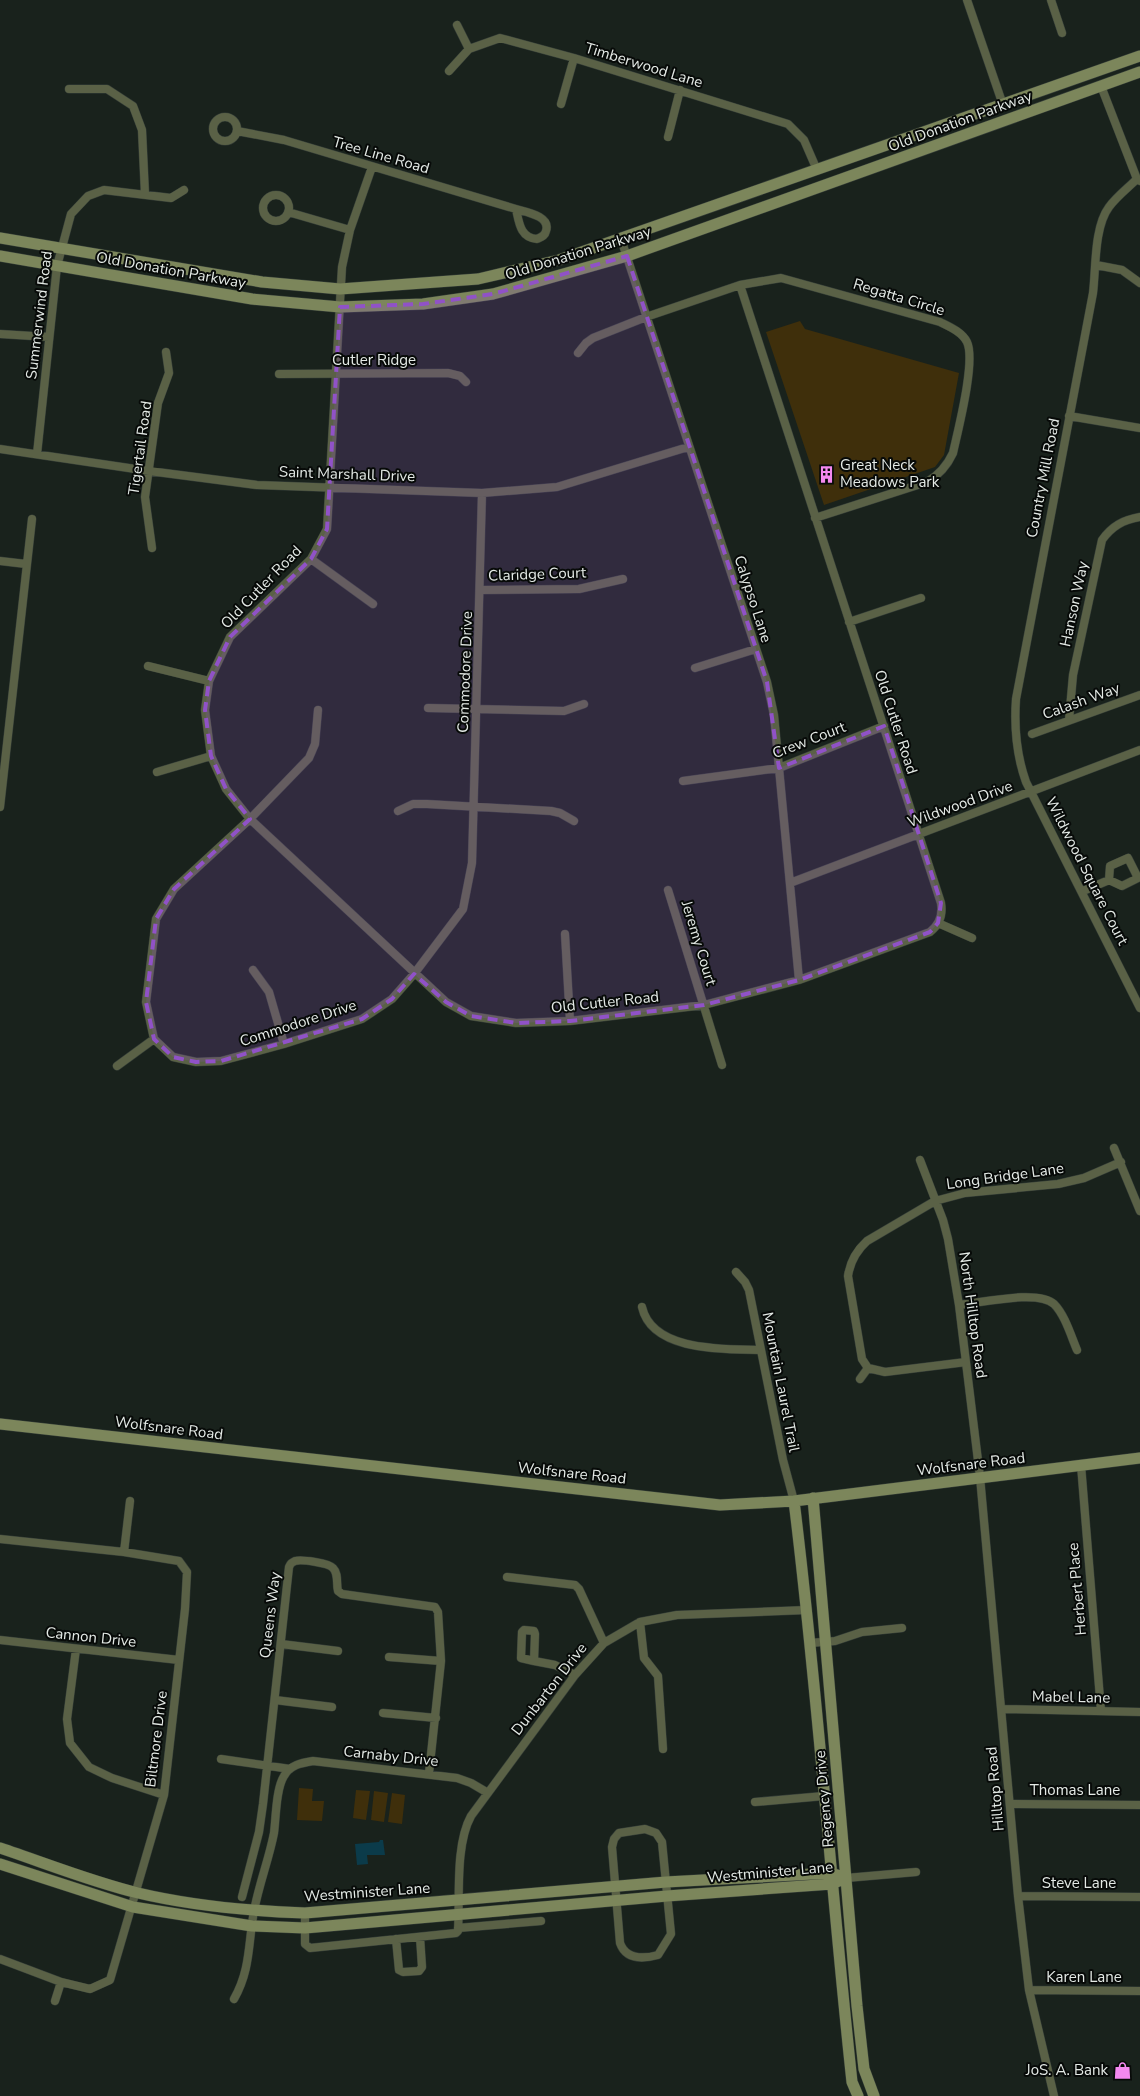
<svg xmlns="http://www.w3.org/2000/svg" width="1140" height="2096" viewBox="0 0 1140 2096" font-family="'Nunito Sans',sans-serif">
<style>
.green{fill:#3f2f0b}
.water{fill:#0b3b4a}
.lines{fill:none;stroke-linecap:round;stroke-linejoin:round}
.street-casing{stroke:#353e38;stroke-width:9}
.secondary-casing{stroke:#353e38;stroke-width:12}
.street{stroke:#5a6146;stroke-width:8}
.secondary{stroke:#7c865b;stroke-width:11}
.marked{fill:#9052c7;fill-opacity:0.2;stroke:#9052c7;stroke-width:4;stroke-dasharray:10 6;stroke-linejoin:round}
.labels{text-anchor:middle;stroke-width:4;stroke-linejoin:round;paint-order:stroke}
.street-label{font-size:15px;fill:#e4eae6;stroke:#070a08}
.poi-label{font-size:15px;fill:#e4eae6;stroke:#070a08;text-anchor:start}
</style>
<rect width="100%" height="100%" fill="#19221c"/>
<path class="green" d="M800 321 805 329 959 373 944 455 935 467 824 505 766 332Z
M299 1788 313 1789 312 1801H324L322 1821 297 1820Z
M356 1790 370 1791 366 1820 353 1818Z
M374 1791 388 1793 384 1822 371 1820Z
M392 1793 405 1795 402 1824 388 1822Z"/>
<path class="water" d="M380 1840H383L385 1855H367L368 1864 357 1865 355 1844 379 1842Z"/>
<g class="lines">
<defs>
<path id="street" d="M967 0 1003 105
M1051 0 1062 33
M457 25 469 49
M449 71 469 49 500 38 574 58 788 124 804 140 817 170
M1101 86 1137 179 1140 181
M69 89H107L133 106 142 130 145 194
M561 104 574 58
M213 129a12 12 0 1 1 24 0a12 12 0 1 1-24 0Z
M237 131 284 140 516 209
M668 137 680 90
M372 167 350 230 342 267 327 529 311 559 230 637 209 681 205 710 211 756 226 789 250 819 446 1002 471 1016 516 1023 570 1021 704 1005 799 980 930 932C939 925 943 915 941 903L740 285
M1137 179C1128 188 1117 196 1109 207 1094 227 1096 268 1093 293L1016 699C1014 728 1016 754 1026 782L1140 1008
M263 208a13 13 0 1 1 26 0a13 13 0 1 1-26 0Z
M516 209C526 212 551 216 546 231 545 236 541 237 537 239 520 238 519 222 516 209Z
M288 212 350 230
M621 239 767 682 774 715 799 980
M1096 265 1122 270 1140 283
M0 334 49 337
M578 353 586 343 593 338 646 317 740 285 781 278 940 322C950 327 962 332 967 342 976 361 958 430 953 453 947 466 939 475 927 482L815 518
M279 374 448 373 460 376 466 382
M1069 416 1140 428
M0 449 149 471 257 485 482 493 557 487 688 447
M37 454 57 266 71 214 88 196 104 190 171 198 184 190
M152 548 145 497 158 403 169 373 166 352
M311 559 373 604
M0 561 26 564
M481 590 579 589 623 579
M849 622 921 598
M148 666 209 681
M695 668 756 649
M428 708 564 711 584 704
M318 710 315 744 309 758 250 819 174 889 156 919 146 1002 154 1039 173 1057 196 1062 221 1061 284 1044 362 1019 392 999 414 974 463 909 472 863 482 493
M1069 720 1073 675 1102 540C1112 526 1123 520 1140 517
M1032 734 1140 695
M157 772 211 756
M683 781 779 768 884 726
M0 807 32 519
M398 811 413 804H427L551 811 560 813 574 821
M790 883 1140 750
M668 890 722 1065
M1083 891 1109 880 1122 886 1138 878 1128 858 1110 866 1109 880
M938 923 972 938
M565 934 570 1021
M253 970 269 992 284 1044
M117 1066 154 1039
M1114 1148 1140 1211
M920 1160 943 1220 948 1239 959 1305 980 1477 1018 1896 1029 1990 1054 2096
M736 1272 745 1282 749 1290 783 1460 794 1501
M959 1305C981 1303 1038 1289 1054 1304 1065 1315 1071 1336 1077 1350
M642 1307C652 1352 725 1349 761 1350
M966 1362 885 1372 868 1368 862 1359 848 1276C850 1262 856 1251 867 1241L935 1201 965 1193 1058 1184 1084 1178 1121 1162
M860 1379 868 1368
M1081 1465 1101 1711
M0 1539 124 1552 179 1561 187 1572 185 1609 164 1795 110 1980 90 1989 61 1982 0 1959
M124 1552 130 1501
M507 1577 575 1585 579 1589 604 1643
M640 1622 644 1658 658 1676 663 1749
M524 1630 534 1631 535 1634 534 1661 521 1658 522 1632Z
M0 1640 179 1660
M810 1643 835 1641 862 1632 902 1628
M281 1644 338 1651
M76 1649 67 1719 70 1743 89 1767 112 1778 164 1795
M389 1657 441 1661
M534 1661 555 1665 575 1675
M275 1700 332 1707
M1001 1709 1140 1712
M383 1713 436 1718
M221 1759 290 1769
M755 1802 824 1796
M1010 1804 1140 1805
M645 1829 656 1833 662 1842 671 1934 658 1955C643 1959 626 1960 620 1943L612 1847 614 1839 619 1833Z
M846 1878 916 1872
M1018 1896 1140 1897
M242 1897 259 1832 263 1804 289 1567C291 1563 291 1563 295 1561 301 1559 329 1563 333 1568 339 1574 336 1584 338 1591L342 1594 435 1607 438 1612 441 1661 429 1773
M305 1913V1944L310 1948 456 1933 458 1931C460 1897 455 1845 471 1816L575 1675 604 1643 640 1622 677 1615 807 1610
M458 1928 541 1921
M396 1939 399 1970 403 1972 419 1971 422 1967 420 1937
M1029 1990 1140 1991
M234 1999C251 1969 248 1943 254 1911 259 1884 269 1859 274 1833 276 1817 276 1789 284 1776 290 1765 301 1763 313 1761L457 1778 471 1783 488 1793
M55 2001 61 1982"/>
<path id="secondary" d="M0 238 262 282 340 289 478 279 559 260 1140 56
M0 256 252 299 340 307 423 304 493 294 627 256 1140 72
M0 1424 720 1505 794 1501 1140 1458
M813 1498 857 2006 864 2069 874 2096
M794 1501C818 1694 831 1888 852 2082L858 2096
M0 1848C45 1863 92 1882 138 1893 193 1906 249 1911 305 1913L666 1882 831 1873 846 1878
M0 1864 133 1907 252 1926 305 1928 667 1896 832 1884 846 1878"/>
</defs>
<use href="#street" class="street-casing"/>
<use href="#secondary" class="secondary-casing"/>
<use href="#street" class="street"/>
<use href="#secondary" class="secondary"/>
</g>
<path class="marked" d="M627 256 767 682 779 768 884 726 941 903 938 923 930 932 799 980 704 1005 570 1021 516 1023 471 1016 446 1002 414 974 392 999 362 1019 221 1061 196 1062 173 1057 154 1039 146 1002 156 919 174 889 250 819 226 789 211 756 205 710 209 681 230 637 311 559 327 529 340 307 423 304 493 294Z"/>
<defs>
<symbol id="building-bare" viewBox="-9 -9 18 18"><path d="M-4-6H4V6H1V3H-1V6H-4ZM-2.5-4.3h1.7v1.8h-1.7ZM.8-4.3h1.7v1.8H.8ZM-2.5-1h1.7V.8h-1.7ZM.8-1h1.7V.8H.8Z" fill="#f489f0" stroke="#070a08" stroke-width="2.5" paint-order="stroke"/></symbol>
<symbol id="shop-bare" viewBox="-9 -9 18 18"><path d="M-5-2.5h2.3a2.7 3.5 0 0 1 5.4 0H5L5.5 6h-11ZM-1.5-2.5h3a1.5 2.3 0 0 0-3 0Z" fill="#f489f0" stroke="#070a08" stroke-width="2.5" paint-order="stroke"/></symbol>
</defs>
<g fill-rule="evenodd">
<use href="#building-bare" x="814" y="462" width="25" height="25"/>
<use href="#shop-bare" x="1110" y="2058" width="25" height="25"/>
</g>
<g class="labels">
<g class="street-label">
<text transform="translate(644 65) rotate(17)" y="5">Timberwood Lane</text>
<text transform="translate(960 121) rotate(-20)" y="5">Old Donation Parkway</text>
<text transform="translate(381 155) rotate(16)" y="5">Tree Line Road</text>
<text transform="translate(578 253) rotate(-17)" y="5">Old Donation Parkway</text>
<text transform="translate(171 270) rotate(10)" y="5">Old Donation Parkway</text>
<text transform="translate(899 297) rotate(17)" y="5">Regatta Circle</text>
<text transform="translate(39 315) rotate(-83)" y="5">Summerwind Road</text>
<text x="374" y="365">Cutler Ridge</text>
<text transform="translate(140 448) rotate(-82)" y="5">Tigertail Road</text>
<text transform="translate(347 474) rotate(2)" y="5">Saint Marshall Drive</text>
<text transform="translate(1043 478) rotate(-79)" y="5">Country Mill Road</text>
<text transform="translate(537 574) rotate(-2)" y="5">Claridge Court</text>
<text transform="translate(261 587) rotate(-46)" y="5">Old Cutler Road</text>
<text transform="translate(753 599) rotate(72)" y="5">Calypso Lane</text>
<text transform="translate(1074 604) rotate(-78)" y="5">Hanson Way</text>
<text transform="translate(465 672) rotate(-88)" y="5">Commodore Drive</text>
<text transform="translate(1081 701) rotate(-20)" y="5">Calash Way</text>
<text transform="translate(896 722) rotate(72)" y="5">Old Cutler Road</text>
<text transform="translate(809 740) rotate(-21)" y="5">Crew Court</text>
<text transform="translate(960 804) rotate(-20)" y="5">Wildwood Drive</text>
<text transform="translate(1087 871) rotate(63)" y="5">Wildwood Square Court</text>
<text transform="translate(699 943) rotate(73)" y="5">Jeremy Court</text>
<text transform="translate(605 1002) rotate(-6)" y="5">Old Cutler Road</text>
<text transform="translate(298 1023) rotate(-18)" y="5">Commodore Drive</text>
<text transform="translate(1005 1176) rotate(-8)" y="5">Long Bridge Lane</text>
<text transform="translate(973 1315) rotate(82)" y="5">North Hilltop Road</text>
<text transform="translate(781 1382) rotate(79)" y="5">Mountain Laurel Trail</text>
<text transform="translate(169 1428) rotate(7)" y="5">Wolfsnare Road</text>
<text transform="translate(971 1464) rotate(-7)" y="5">Wolfsnare Road</text>
<text transform="translate(572 1473) rotate(6)" y="5">Wolfsnare Road</text>
<text transform="translate(1077 1589) rotate(-95)" y="5">Herbert Place</text>
<text transform="translate(270 1615) rotate(-83)" y="5">Queens Way</text>
<text transform="translate(91 1637) rotate(6)" y="5">Cannon Drive</text>
<text transform="translate(549 1689) rotate(-52)" y="5">Dunbarton Drive</text>
<text transform="translate(1071 1697) rotate(1)" y="5">Mabel Lane</text>
<text transform="translate(156 1739) rotate(-83)" y="5">Biltmore Drive</text>
<text transform="translate(391 1756) rotate(6)" y="5">Carnaby Drive</text>
<text transform="translate(995 1789) rotate(-95)" y="5">Hilltop Road</text>
<text x="1075" y="1795">Thomas Lane</text>
<text transform="translate(824 1799) rotate(-95)" y="5">Regency Drive</text>
<text transform="translate(770 1872) rotate(-5)" y="5">Westminister Lane</text>
<text x="1079" y="1888">Steve Lane</text>
<text transform="translate(367 1892) rotate(-4)" y="5">Westminister Lane</text>
<text x="1084" y="1982">Karen Lane</text>
</g>
<g class="poi-label">
<text x="840" y="470">Great Neck<tspan x="840" dy="17">Meadows Park</tspan></text>
<text x="1108" y="2075" text-anchor="end">JoS. A. Bank</text>
</g>
</g>
</svg>
